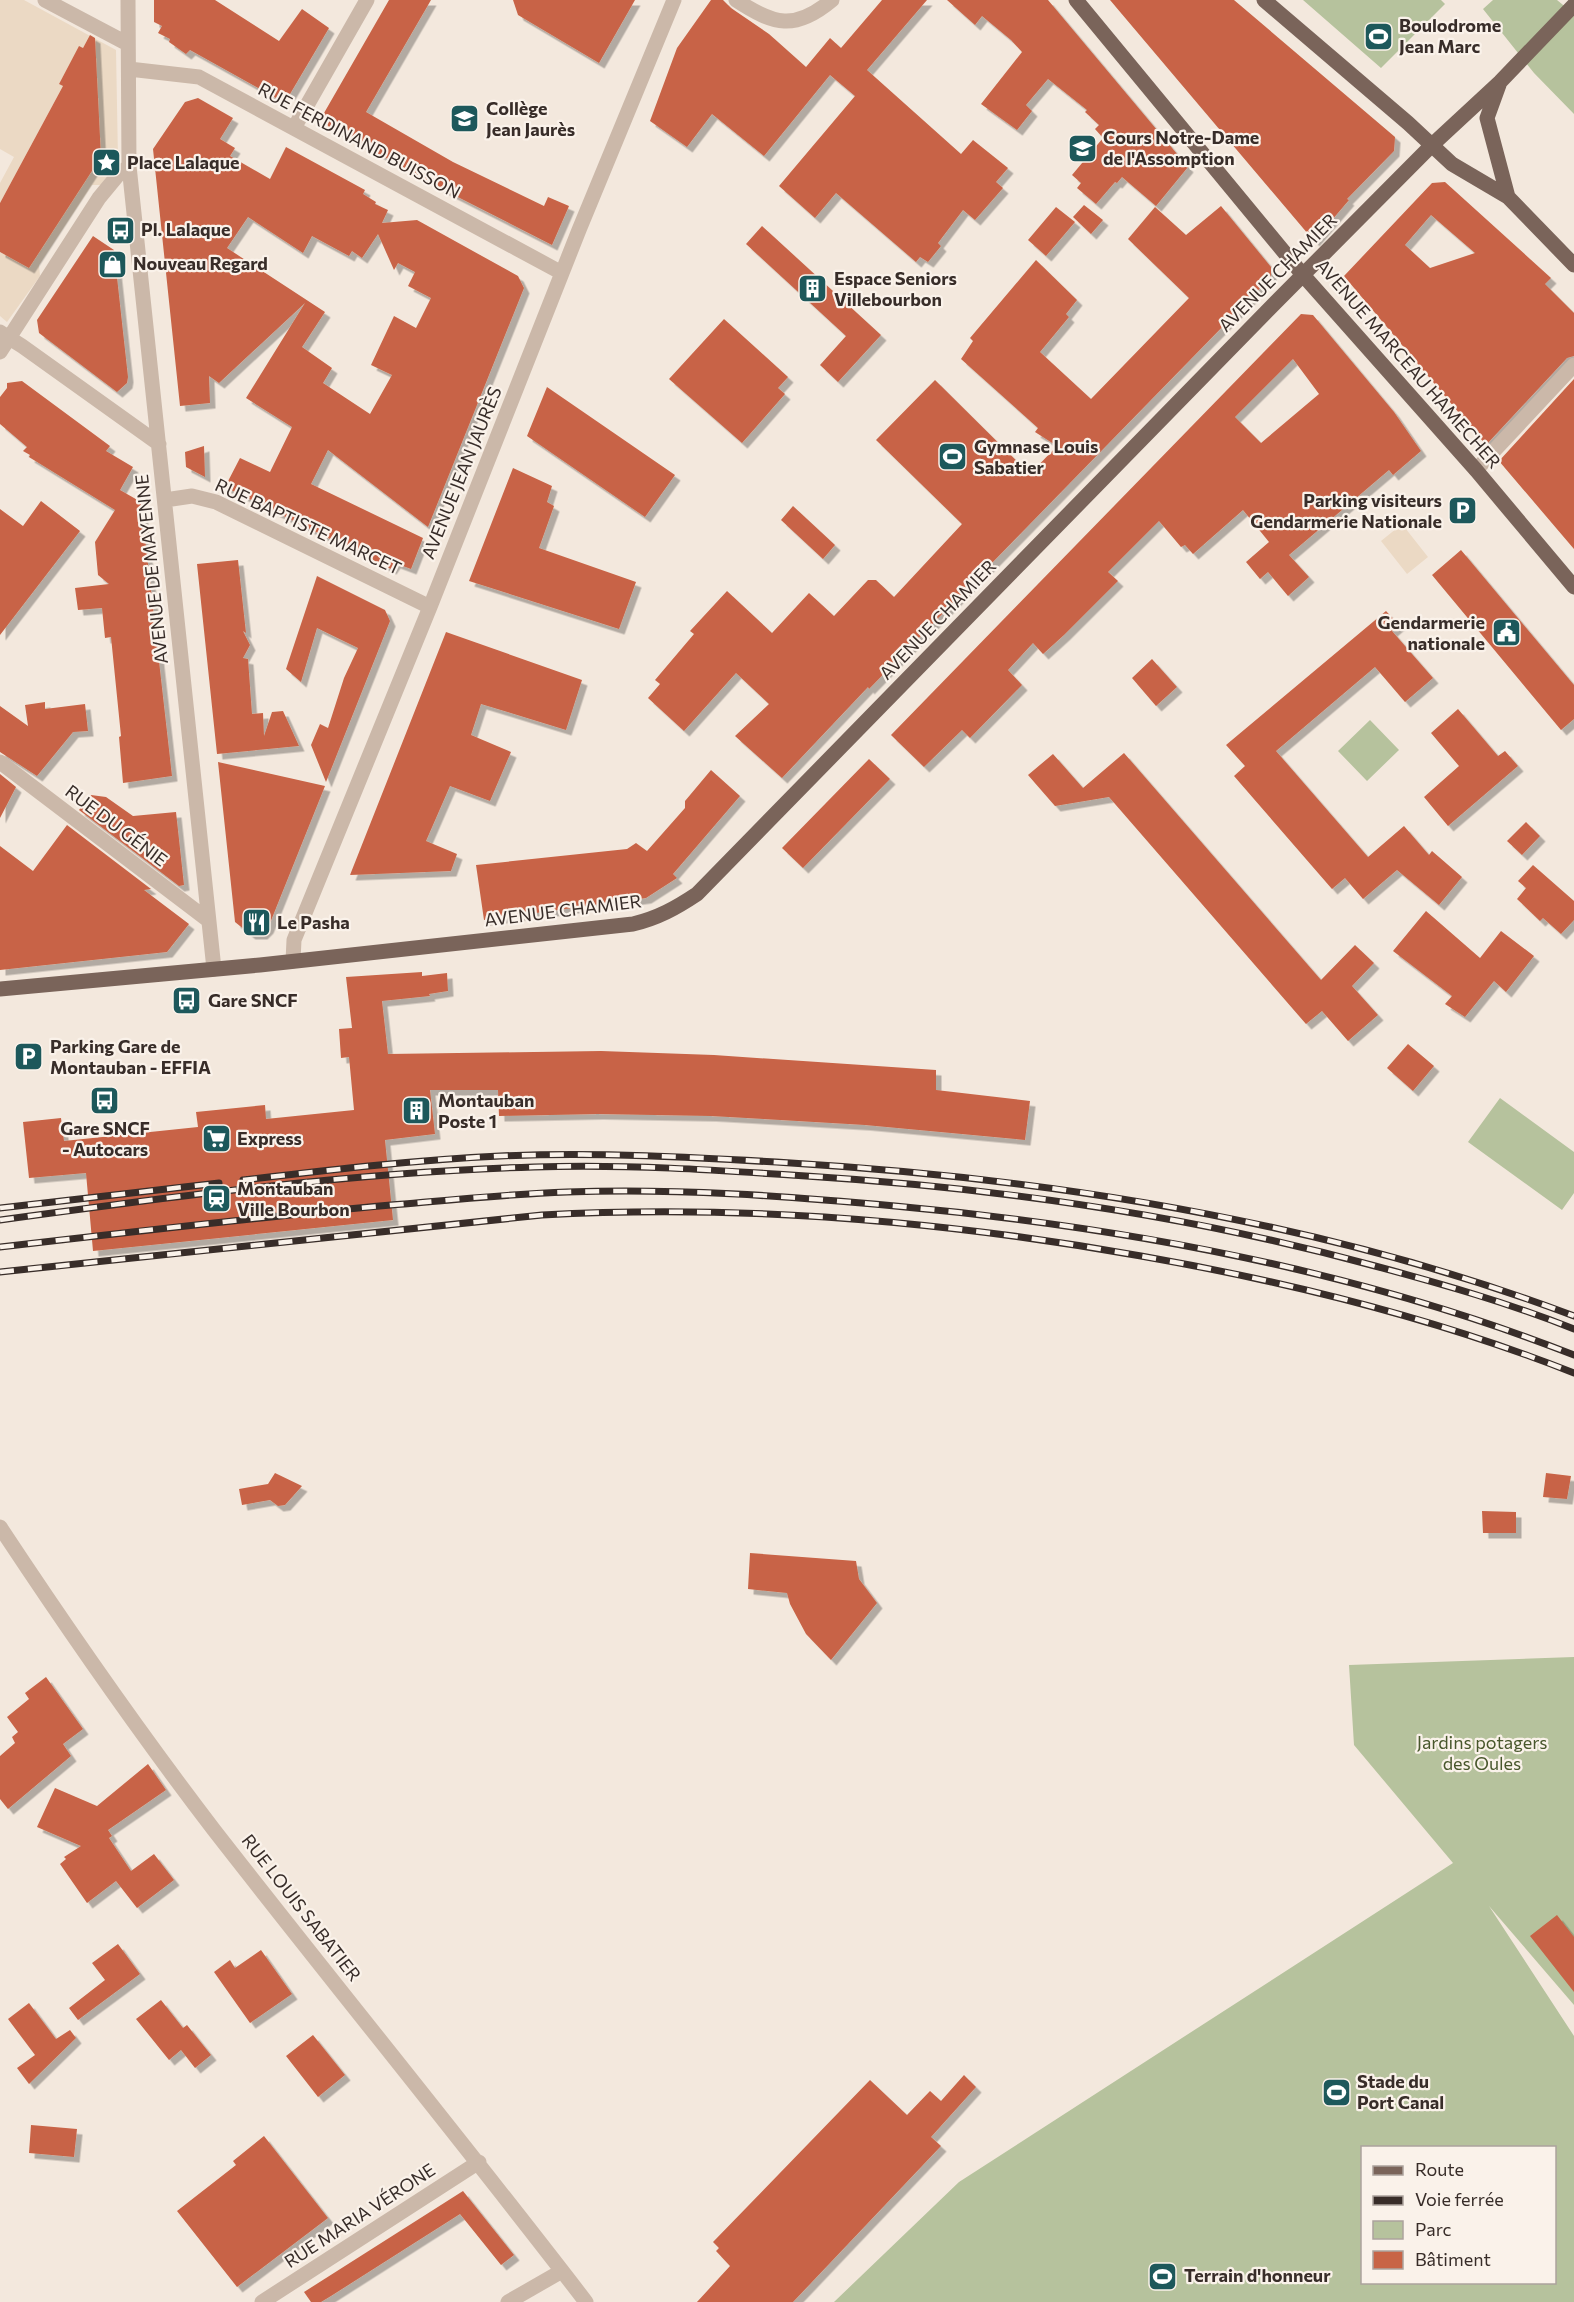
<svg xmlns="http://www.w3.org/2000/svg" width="1574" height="2302" viewBox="0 0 1574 2302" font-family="Commissioner,sans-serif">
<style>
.green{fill:#b6c29d;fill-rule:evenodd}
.plaza{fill:#ebd9c4}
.building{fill:#c86446;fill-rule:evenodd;filter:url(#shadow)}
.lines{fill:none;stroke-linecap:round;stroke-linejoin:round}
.minor{stroke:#cbb8a9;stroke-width:15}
.major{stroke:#7a645a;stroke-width:15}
.rail-casing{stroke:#382d29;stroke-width:7}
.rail{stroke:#faf2ea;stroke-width:4.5;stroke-dasharray:14;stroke-linecap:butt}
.labels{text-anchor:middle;stroke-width:4.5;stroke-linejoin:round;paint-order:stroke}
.poi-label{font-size:18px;font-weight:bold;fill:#382d29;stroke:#faf2ea;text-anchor:start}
.street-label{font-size:18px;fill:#382d29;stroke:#faf2ea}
.park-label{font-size:18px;fill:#48572c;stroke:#faf2ea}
</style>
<defs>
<filter id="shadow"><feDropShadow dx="5.5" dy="5.5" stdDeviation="0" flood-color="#0004"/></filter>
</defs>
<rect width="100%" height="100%" fill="#f3e8dd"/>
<path class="green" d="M1303 0H1441L1445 4 1381 68Z
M1493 0H1557L1574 14V114L1534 73 1483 9Z
M1370 720 1399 750 1367 781 1338 751Z
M1500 1098 1574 1152V1193L1562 1210 1468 1142Z
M1574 1657V2005L1489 1906 1574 2036V2302H834L959 2182 1453 1863 1354 1745 1349 1665ZM1362 2148H1554V2282H1362Z"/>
<path class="plaza" d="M0 0H24L116 50 118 160 101 185H92L39 265 40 276 7 322 0 316V252L29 267 101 157 95 45 87 41 83 48 79 47 59 84 63 86 0 203V183L14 157 0 149Z
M1402 524 1428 557 1407 574 1381 541Z"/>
<path class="building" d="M154 0H215L279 41 302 9 329 28 290 94 278 99 190 50 186 54 169 42 170 39 158 33 162 26 154 22Z
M389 0H431L366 112 453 162 544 206 548 197 569 206 552 245 448 192 328 126 324 113Z
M513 0H635L599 63 518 15Z
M711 0H723L731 8 769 34 806 67 830 38 841 48 882 0H927L867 70 961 154 973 140 1008 168 996 182 1003 188 975 220 963 210 938 243 941 246 928 262 920 257 916 262 836 193 815 218 779 186 855 96 830 75 764 156 712 114 687 147 650 121 677 48Z
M947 0H1048L1188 167 1156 206 1122 177 1117 183 1115 182 1096 204 1077 188 1081 183 1072 175 1103 138 1095 129 1099 125 1085 112 1087 110 1048 79 1026 105 1032 111 1017 130 981 104 1022 52 1011 40 982 16 975 25Z
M1110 0H1234L1395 137 1394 151 1347 199 1349 200 1314 241Z
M90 35 95 38 101 157 29 268 0 252V203L63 86 59 84 79 46 83 48Z
M198 98 233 118 220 139 235 148 230 156 270 179 286 147 365 190 363 194 376 202 375 204 388 210 382 223 417 220 518 276 524 288 428 527 328 450 311 484 423 538 411 569 395 563 391 569 225 487 240 458 270 472 292 427 246 398 305 303 219 383 209 376 210 403 180 406 153 149 185 102ZM248 217 303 253 312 236 349 256 352 251 362 258 378 234 394 270 398 263 415 272 408 286 431 298 416 328 394 316 371 365 392 375 370 414 323 383 332 368 302 347 325 312 227 248Z
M1445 182 1551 278 1545 284 1574 313V356L1567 358 1486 445 1344 276 1432 183ZM1431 215 1475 253 1430 268 1405 245Z
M1084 205 1103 220 1091 234 1073 217Z
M1221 206 1271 267V277L869 689 868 687 782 778 735 736 769 704 736 673 684 731 648 698 660 684 655 680 694 634 690 631 727 591 772 633 809 593 834 616 868 580H876L894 597 962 524 876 440 935 380 1030 474 1057 446 1035 432 1038 428 961 359 973 341 970 338 1036 260 1077 300 1066 314 1069 317 1040 352 1091 399 1189 298 1128 239 1155 207 1186 235Z
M1056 207 1075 222 1046 256 1028 240Z
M762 226 881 335 838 382 820 365 846 336 746 244Z
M93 236 114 250 128 377 127 383 117 392 39 333 37 320Z
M1301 314 1313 315 1394 412 1421 451 1393 475 1389 470 1289 555 1309 577 1288 596 1268 572 1260 579 1246 562 1269 542 1243 510 1193 554 1185 545 1181 547 1159 521 1108 572 1118 581 1064 635 1043 654 1033 643 1008 670 1022 685 970 738 962 730 924 767 891 735ZM1293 359 1319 394 1261 443 1235 417Z
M724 319 788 377 778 388 785 394 742 443 669 379Z
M1574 379V549L1499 461Z
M22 381 110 446 106 451 133 467 120 490 141 502 172 776 123 783 119 737 121 736 111 637 105 638 102 608 78 610 75 588 109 584 98 575 95 542 115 510 29 457 30 455 23 451 27 447 0 424V397L7 388V383Z
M547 387 675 475 645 517 527 436Z
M204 446 205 477 186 467 185 452Z
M513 468 552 486 547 502 554 506 539 548 636 582 619 629 469 581Z
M41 501 80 531 0 635V509L23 526Z
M793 506 835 545 823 559 781 520Z
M1461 550 1574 685V719L1561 730 1432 575Z
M238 560 246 633 243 631 250 645 243 658 248 659 252 714 263 713 264 736 272 712 283 711 299 746 217 754 197 564Z
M317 576 385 610 390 621 326 782 311 745 320 724 328 728 344 678 358 648 317 628 301 682 286 669Z
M1386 611 1399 625 1392 631 1433 678 1405 702 1375 667 1276 751 1368 857 1404 826 1429 855 1432 851 1462 877 1439 905 1397 870 1363 899 1345 878 1332 889 1234 776 1245 766 1226 745Z
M446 632 582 680 566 730 481 704 471 735 511 752 490 801 450 786 426 841 457 854 451 871 350 875Z
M1152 659 1177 687 1156 706 1132 678Z
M45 702V709L85 704 88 731 73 732 37 776 0 752V706L28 726 25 705Z
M1458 709 1498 756 1505 751 1518 766 1448 826 1424 797 1459 766 1431 733Z
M1124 753 1321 980 1355 945 1374 963 1352 986 1378 1015 1348 1041 1322 1011 1306 1024 1109 797 1055 806 1028 775 1053 754 1083 788Z
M869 759 890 779 803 868 782 848Z
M218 762 325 786 268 928 262 934H250L235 922Z
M711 770 740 796 673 874 677 878 646 898 484 920 476 865 627 849 636 843 647 851 685 808V801Z
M0 774 16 787 0 818Z
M91 795 106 797 133 816 176 812 184 885 179 886 79 810Z
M1526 822 1540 836 1522 855 1507 841Z
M67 825 151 889 144 890 189 924 167 952 0 970V846L33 871Z
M1533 865 1574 901V920L1561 934 1543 918 1540 921 1517 899 1526 888 1518 881Z
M1426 911 1480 958 1501 931 1534 956 1506 992 1494 981 1465 1017 1445 1004 1452 996 1393 951Z
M422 972V976L447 973 448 991 429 994 430 996 382 1001 388 1054 601 1051 714 1055 936 1070V1090L1030 1101 1025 1140 865 1125 711 1116 598 1114 499 1116 498 1090H430L435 1134 385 1140 393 1220 93 1251 86 1173 29 1178 23 1122 61 1118 64 1141 198 1127 196 1112 265 1105 266 1119 354 1110 349 1057 341 1058 339 1029 352 1028 346 977Z
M1408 1044 1434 1066 1413 1091 1387 1068Z
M275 1473 302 1486 285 1505 278 1506 270 1500 242 1505 239 1489 268 1484Z
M1546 1473 1571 1476 1567 1499 1543 1497Z
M1482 1511 1516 1512V1533H1483Z
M750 1553 856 1561 859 1579 877 1603 831 1660 806 1634 790 1604 787 1593 748 1589Z
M46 1677 83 1729 63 1744 71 1756 8 1809 0 1799V1756L15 1743 12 1737 18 1732 7 1717 29 1699 25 1693Z
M148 1764 166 1790 108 1830 112 1836 109 1838 131 1871 154 1854 174 1880 137 1908 116 1881 87 1903 60 1864 66 1859 64 1857 81 1846 37 1827 55 1788 97 1806Z
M1557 1915 1574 1937V1992L1530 1936Z
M118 1944 140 1974 78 2020 69 2008 105 1980 92 1963Z
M261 1950 292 1994 250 2023 214 1972 230 1960 235 1968Z
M161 2000 183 2028 187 2025 211 2055 195 2068 181 2050 169 2060 136 2019Z
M29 2003 56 2039 70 2030 76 2038 29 2084 17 2068 35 2055 8 2019Z
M313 2035 345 2075 318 2097 286 2056Z
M964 2075 976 2087 931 2137 941 2146 793 2302H697L730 2266 716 2251 719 2248 713 2242 870 2080 907 2115 930 2091 941 2101Z
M31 2125 77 2129 74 2157 29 2153Z
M264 2136 328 2218 237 2287 177 2211 236 2165 233 2161Z
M463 2191 514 2255 501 2265 460 2214 331 2296 321 2302H311L304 2292Z"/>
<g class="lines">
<path class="minor" d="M45 0 128 44
M128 0 129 166 214 969
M736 0C774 25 795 31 832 0
M129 69 199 77 562 273
M294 128 367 0
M0 332 22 346 159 444
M0 352 99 198 118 175 129 166
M1476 470 1574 365
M165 500 192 496 216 502 430 607
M0 762 208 920
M293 961 294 940 430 607 579 230 674 0
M0 1527C68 1630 139 1732 214 1830 337 1988 464 2143 586 2302
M262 2302 479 2162
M508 2302 562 2271"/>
<path class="major" d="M1076 0 1303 275 1476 470 1574 587
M1264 0 1408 123 1452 164 1508 197 1574 265
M1499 85 1487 118 1508 197
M0 989 260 965 633 924C658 918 676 908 697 894L1276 302 1432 145 1500 82 1574 5"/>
<defs>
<path id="rail" d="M243 1180C329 1170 414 1160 500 1156 597 1152 694 1157 791 1163 1056 1179 1325 1222 1574 1316
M0 1208 219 1183
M0 1220C177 1196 355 1172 534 1167 625 1164 716 1170 806 1176 999 1188 1189 1215 1375 1266 1442 1284 1509 1303 1574 1329
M0 1247C130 1232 260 1217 391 1205 449 1200 508 1194 567 1192 676 1188 786 1196 895 1206 1126 1227 1358 1270 1574 1355
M0 1272 542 1215C742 1204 944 1221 1141 1256 1289 1282 1435 1318 1574 1373"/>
</defs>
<use href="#rail" class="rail-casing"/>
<use href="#rail" class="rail"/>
</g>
<defs>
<symbol id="stadium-square" viewBox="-11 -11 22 22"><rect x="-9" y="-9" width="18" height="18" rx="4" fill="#1d585b" stroke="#faf2ea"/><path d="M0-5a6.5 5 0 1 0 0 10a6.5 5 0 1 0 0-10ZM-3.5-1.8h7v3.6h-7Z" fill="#fff"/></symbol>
<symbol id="school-square" viewBox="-11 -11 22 22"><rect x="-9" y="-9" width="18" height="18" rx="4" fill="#1d585b" stroke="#faf2ea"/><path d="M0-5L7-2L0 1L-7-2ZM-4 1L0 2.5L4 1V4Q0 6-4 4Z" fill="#fff"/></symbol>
<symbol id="sight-square" viewBox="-11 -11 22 22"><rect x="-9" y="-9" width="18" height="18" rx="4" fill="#1d585b" stroke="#faf2ea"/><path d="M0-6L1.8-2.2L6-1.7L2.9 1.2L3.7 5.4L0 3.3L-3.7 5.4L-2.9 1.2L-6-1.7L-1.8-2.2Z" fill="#fff"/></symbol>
<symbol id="bus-square" viewBox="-11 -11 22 22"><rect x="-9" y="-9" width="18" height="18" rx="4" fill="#1d585b" stroke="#faf2ea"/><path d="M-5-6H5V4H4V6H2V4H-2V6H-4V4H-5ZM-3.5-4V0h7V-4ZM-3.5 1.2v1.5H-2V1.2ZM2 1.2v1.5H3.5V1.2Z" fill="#fff"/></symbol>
<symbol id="shop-square" viewBox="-11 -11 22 22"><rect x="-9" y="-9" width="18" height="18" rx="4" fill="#1d585b" stroke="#faf2ea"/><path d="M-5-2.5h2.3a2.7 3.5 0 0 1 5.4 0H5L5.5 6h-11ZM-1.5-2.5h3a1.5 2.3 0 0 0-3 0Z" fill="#fff"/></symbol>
<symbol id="building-square" viewBox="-11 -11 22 22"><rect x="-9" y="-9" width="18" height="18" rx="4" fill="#1d585b" stroke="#faf2ea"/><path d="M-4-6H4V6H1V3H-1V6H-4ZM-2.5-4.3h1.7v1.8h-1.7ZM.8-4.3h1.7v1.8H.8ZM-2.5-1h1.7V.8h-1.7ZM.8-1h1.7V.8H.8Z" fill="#fff"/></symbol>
<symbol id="parking-square" viewBox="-11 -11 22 22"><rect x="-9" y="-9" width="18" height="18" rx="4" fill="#1d585b" stroke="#faf2ea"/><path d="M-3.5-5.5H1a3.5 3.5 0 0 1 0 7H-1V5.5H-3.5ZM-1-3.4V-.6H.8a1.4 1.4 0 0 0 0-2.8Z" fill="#fff"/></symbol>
<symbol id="civic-square" viewBox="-11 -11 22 22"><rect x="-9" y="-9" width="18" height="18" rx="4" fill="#1d585b" stroke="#faf2ea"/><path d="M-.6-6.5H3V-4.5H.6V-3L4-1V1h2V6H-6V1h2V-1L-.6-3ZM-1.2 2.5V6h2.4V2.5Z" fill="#fff"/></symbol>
<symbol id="restaurant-square" viewBox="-11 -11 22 22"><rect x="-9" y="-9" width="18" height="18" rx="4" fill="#1d585b" stroke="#faf2ea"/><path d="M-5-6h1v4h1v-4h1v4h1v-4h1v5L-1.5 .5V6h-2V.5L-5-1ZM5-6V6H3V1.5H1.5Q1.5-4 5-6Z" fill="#fff"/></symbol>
<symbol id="supermarket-square" viewBox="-11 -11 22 22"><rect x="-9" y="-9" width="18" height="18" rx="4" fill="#1d585b" stroke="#faf2ea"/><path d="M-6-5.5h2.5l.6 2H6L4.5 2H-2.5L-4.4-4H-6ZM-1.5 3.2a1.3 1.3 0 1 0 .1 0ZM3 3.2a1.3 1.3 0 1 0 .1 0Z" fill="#fff"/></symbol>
<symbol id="station-square" viewBox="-11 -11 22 22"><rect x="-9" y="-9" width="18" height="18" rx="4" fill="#1d585b" stroke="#faf2ea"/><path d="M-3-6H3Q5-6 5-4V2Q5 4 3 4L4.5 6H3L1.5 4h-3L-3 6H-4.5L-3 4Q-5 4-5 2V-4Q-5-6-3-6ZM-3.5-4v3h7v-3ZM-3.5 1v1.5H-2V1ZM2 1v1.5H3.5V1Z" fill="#fff"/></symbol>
</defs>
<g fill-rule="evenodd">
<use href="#stadium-square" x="1362" y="20" width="33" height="33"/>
<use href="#school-square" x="448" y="102" width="33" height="33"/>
<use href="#school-square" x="1066" y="132" width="33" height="33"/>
<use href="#sight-square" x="90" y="146" width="33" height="33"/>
<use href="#bus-square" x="104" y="214" width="33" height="33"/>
<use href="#shop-square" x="96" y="248" width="33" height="33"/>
<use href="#building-square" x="796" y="272" width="33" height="33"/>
<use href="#stadium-square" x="936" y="440" width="33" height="33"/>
<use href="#parking-square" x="1446" y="494" width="33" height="33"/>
<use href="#civic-square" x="1490" y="616" width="33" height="33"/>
<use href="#restaurant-square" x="240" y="906" width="33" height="33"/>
<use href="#bus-square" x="170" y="984" width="33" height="33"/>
<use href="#parking-square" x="12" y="1040" width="33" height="33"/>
<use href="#bus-square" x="88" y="1084" width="33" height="33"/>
<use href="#building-square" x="400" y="1094" width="33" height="33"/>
<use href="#supermarket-square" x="200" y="1122" width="33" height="33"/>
<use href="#station-square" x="200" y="1182" width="33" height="33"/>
<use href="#stadium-square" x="1320" y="2076" width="33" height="33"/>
<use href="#stadium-square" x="1146" y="2260" width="33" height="33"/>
</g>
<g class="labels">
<g class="poi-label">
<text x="1399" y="32">Boulodrome<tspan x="1399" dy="21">Jean Marc</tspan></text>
<text x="486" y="115">Collège<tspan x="486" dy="21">Jean Jaurès</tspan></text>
<text x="1103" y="144">Cours Notre-Dame<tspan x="1103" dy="21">de l'Assomption</tspan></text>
<text x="127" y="169">Place Lalaque</text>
<text x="141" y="236">Pl. Lalaque</text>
<text x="133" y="270">Nouveau Regard</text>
<text x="834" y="285">Espace Seniors<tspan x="834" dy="21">Villebourbon</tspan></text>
<text x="974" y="453">Gymnase Louis<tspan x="974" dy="21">Sabatier</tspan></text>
<text x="1442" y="507" text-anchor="end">Parking visiteurs<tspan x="1442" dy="21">Gendarmerie Nationale</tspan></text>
<text x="1485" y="629" text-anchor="end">Gendarmerie<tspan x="1485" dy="21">nationale</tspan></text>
<text x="277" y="929">Le Pasha</text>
<text x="208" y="1007">Gare SNCF</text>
<text x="50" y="1053">Parking Gare de<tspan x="50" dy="21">Montauban - EFFIA</tspan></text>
<text x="438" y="1107">Montauban<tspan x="438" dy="21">Poste 1</tspan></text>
<text x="105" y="1135" text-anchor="middle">Gare SNCF<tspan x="105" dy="21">- Autocars</tspan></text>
<text x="237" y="1145">Express</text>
<text x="237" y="1195">Montauban<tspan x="237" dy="21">Ville Bourbon</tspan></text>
<text x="1357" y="2088">Stade du<tspan x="1357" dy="21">Port Canal</tspan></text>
<text x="1184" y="2282">Terrain d'honneur</text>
</g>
<g class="street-label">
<text transform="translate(359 141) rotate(28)" y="6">RUE FERDINAND BUISSON</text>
<text transform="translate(1278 273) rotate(-45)" y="6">AVENUE CHAMIER</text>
<text transform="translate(1408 364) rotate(49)" y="6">AVENUE MARCEAU HAMECHER</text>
<text transform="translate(462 473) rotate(-68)" y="6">AVENUE JEAN JAURÈS</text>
<text transform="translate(308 527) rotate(25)" y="6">RUE BAPTISTE MARCET</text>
<text transform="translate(152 569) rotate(-96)" y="6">AVENUE DE MAYENNE</text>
<text transform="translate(938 620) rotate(-46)" y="6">AVENUE CHAMIER</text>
<text transform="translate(116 826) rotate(37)" y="6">RUE DU GÉNIE</text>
<text transform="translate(563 911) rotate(-7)" y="6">AVENUE CHAMIER</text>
<text transform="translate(301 1908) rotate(52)" y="6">RUE LOUIS SABATIER</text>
<text transform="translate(360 2216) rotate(-33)" y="6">RUE MARIA VÉRONE</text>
</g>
<g class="park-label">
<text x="1482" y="1749">Jardins potagers<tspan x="1482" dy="21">des Oules</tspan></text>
</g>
</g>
<rect x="1361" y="2146" width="195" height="138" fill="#faf2ea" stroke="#aca39d" stroke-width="1.5"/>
<rect x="1373" y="2166" width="30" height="9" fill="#7a645a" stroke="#aca39d" stroke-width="1.5"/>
<text x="1415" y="2176" font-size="18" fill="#382d29">Route</text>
<rect x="1373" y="2196" width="30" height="9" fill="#382d29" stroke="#aca39d" stroke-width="1.5"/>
<text x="1415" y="2206" font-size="18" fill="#382d29">Voie ferrée</text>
<rect x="1373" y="2221" width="30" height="18" fill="#b6c29d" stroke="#aca39d" stroke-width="1.5"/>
<text x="1415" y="2236" font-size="18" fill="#382d29">Parc</text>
<rect x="1373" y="2251" width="30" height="18" fill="#c86446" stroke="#aca39d" stroke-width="1.5"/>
<text x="1415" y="2266" font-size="18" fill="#382d29">Bâtiment</text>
</svg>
